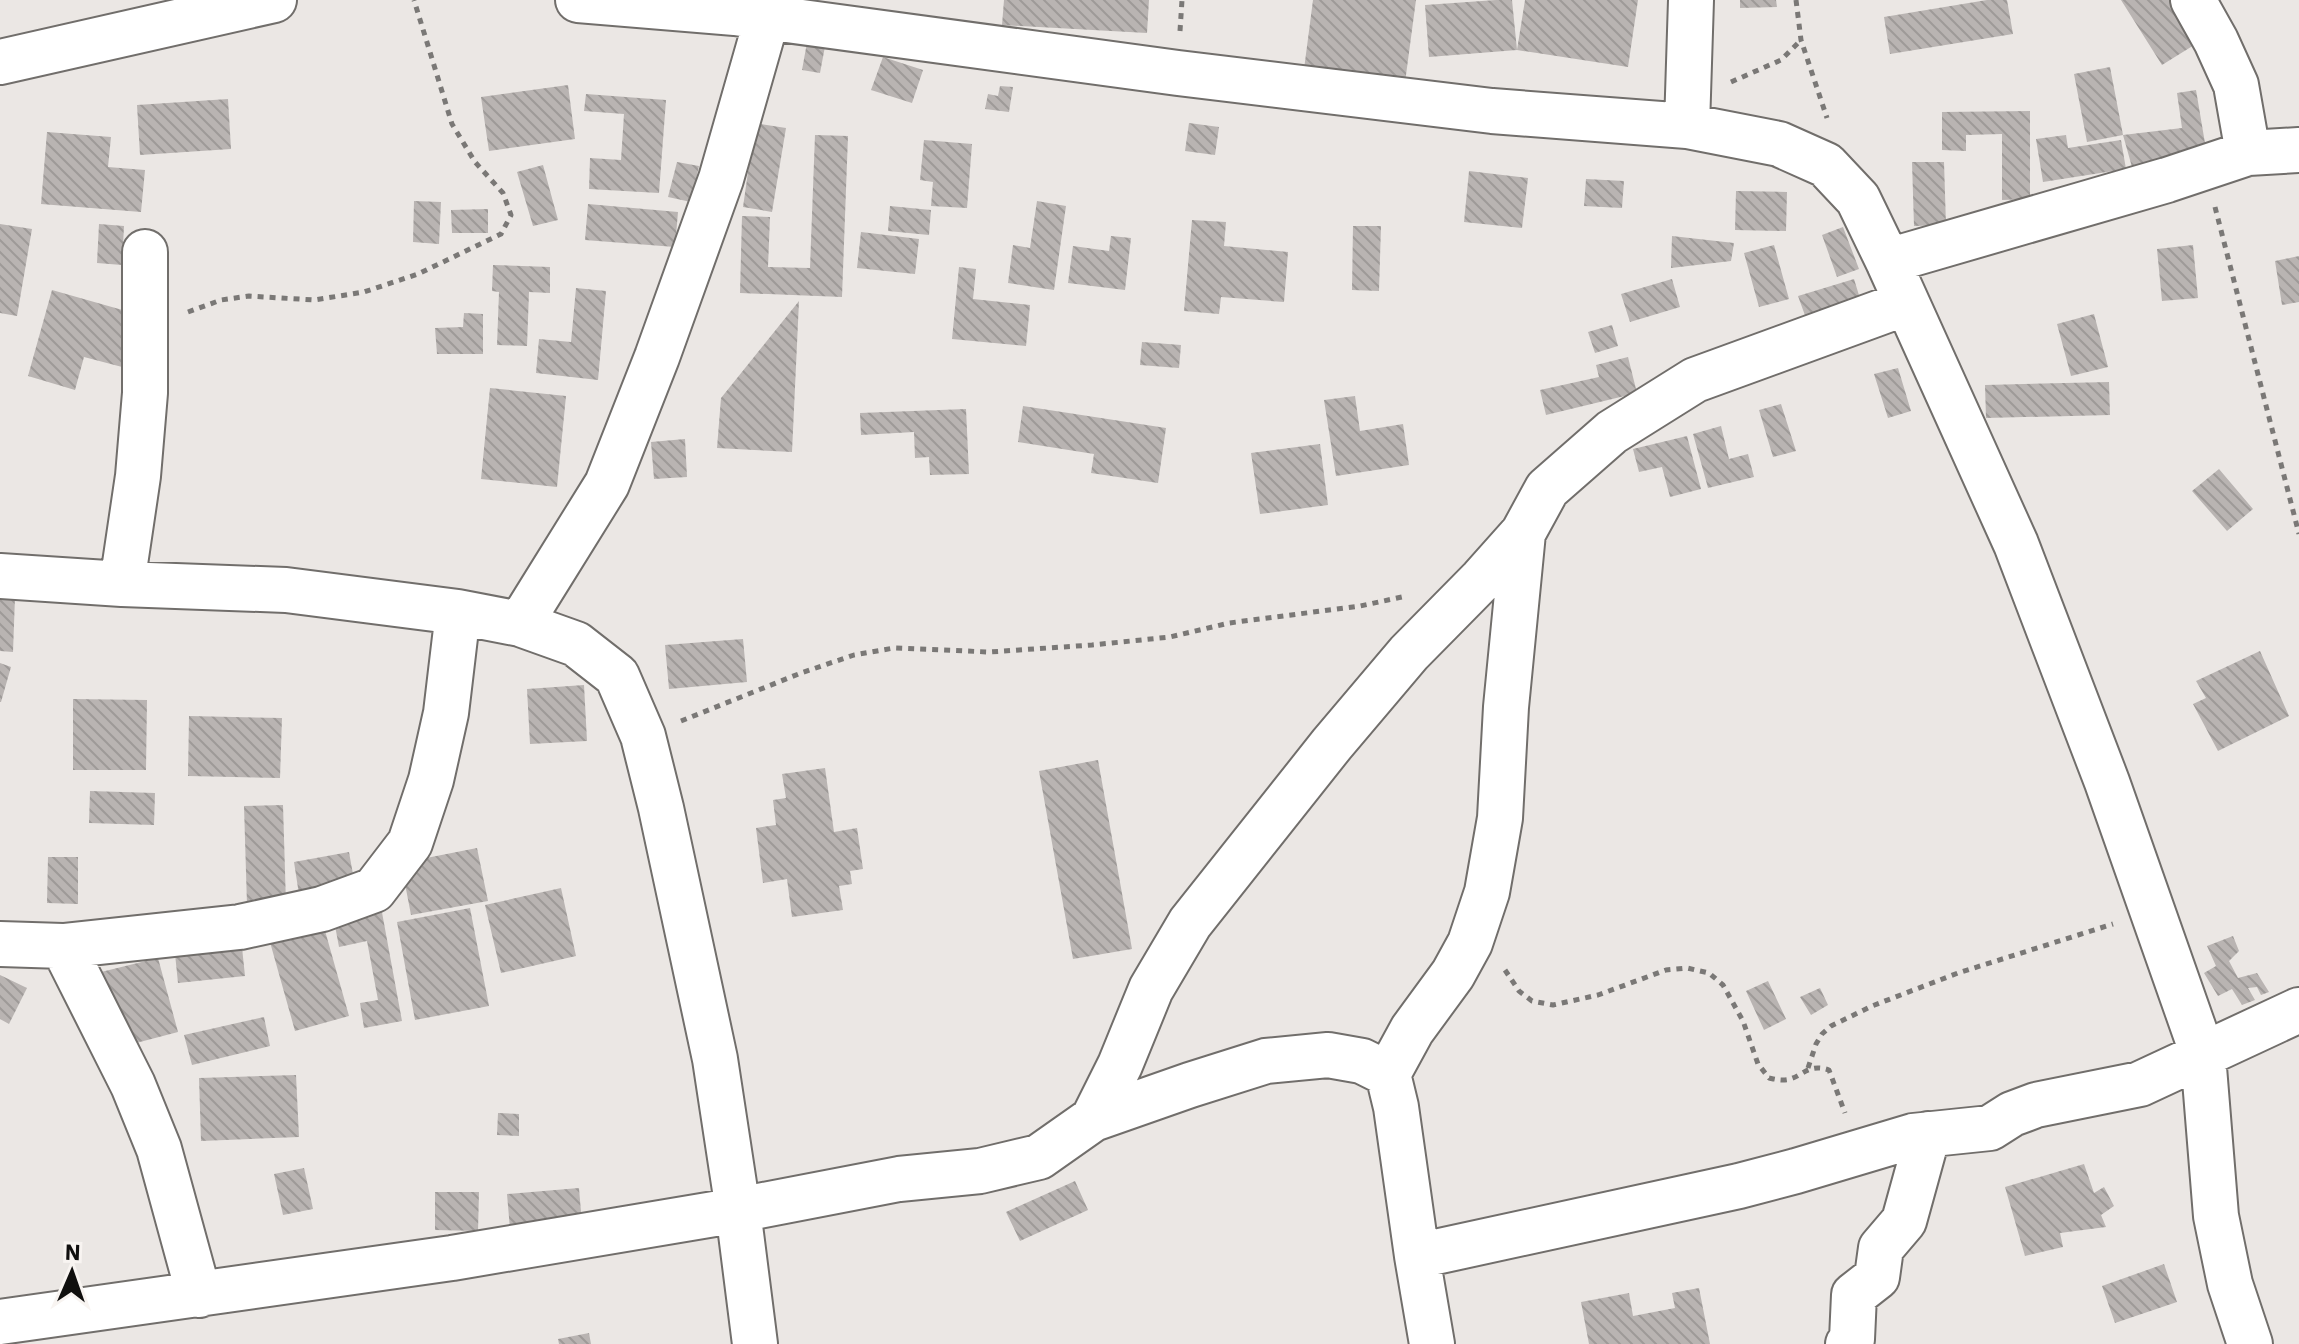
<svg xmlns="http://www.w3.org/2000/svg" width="2299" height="1344" viewBox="0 0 2299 1344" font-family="'IBM Plex Sans',sans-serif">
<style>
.building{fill:url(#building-back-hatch)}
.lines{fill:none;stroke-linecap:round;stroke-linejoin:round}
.minor-casing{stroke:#716e6b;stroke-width:48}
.path{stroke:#7a7876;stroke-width:5;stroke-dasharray:6 6;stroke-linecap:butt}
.minor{stroke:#fff;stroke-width:44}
</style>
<defs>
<pattern id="building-back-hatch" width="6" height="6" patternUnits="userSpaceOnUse" patternTransform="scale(2)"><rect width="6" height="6" fill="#b9b4b2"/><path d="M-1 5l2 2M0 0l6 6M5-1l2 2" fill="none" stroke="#9e9a98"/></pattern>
</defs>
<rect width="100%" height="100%" fill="#ebe7e4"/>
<path class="building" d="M1004 0H1149L1147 33 1002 25Z
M1313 0H1416L1404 90 1303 77Z
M1496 0H1512L1517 50 1429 57 1425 5Z
M1525 0H1638L1628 67 1517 50Z
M1740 0H1776L1777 7 1740 8Z
M1987 0H2007L2013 34 1890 54 1884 17Z
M2121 0H2173L2199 42 2162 65Z
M808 37 826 41 820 73 802 70Z
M883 57 923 70 912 103 871 90Z
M2110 67 2123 135 2182 128 2177 93 2196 90 2207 155 2132 167 2123 135 2087 142 2074 74Z
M568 85 575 139 489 151 481 97Z
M1000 86 1013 87 1009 112 985 109 988 94 998 96Z
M586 94 666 100 659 193 589 189 590 158 621 160 624 114 584 111Z
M228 99 231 149 140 155 137 105Z
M2030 111V199L2002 200V134L1966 135V151L1942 150V112Z
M755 123 786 128 772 212 743 207Z
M1189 123 1219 127 1215 155 1185 151Z
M47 132 111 137 108 167 145 170 141 212 41 204Z
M815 135 848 136 842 297 740 293 742 216 770 217 768 267 810 268Z
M2066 135 2068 148 2121 140 2126 169 2043 182 2036 139Z
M924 140 972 144 967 208 931 206 933 182 920 180Z
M677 162 699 166 691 202 668 197Z
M1912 162H1944L1946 225 1914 226Z
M543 165 558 220 533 226 517 172Z
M1469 171 1528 178 1522 228 1464 222Z
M1586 179 1624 181 1622 208 1584 206Z
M1736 191 1787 192 1786 231 1735 230Z
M414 201 441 202 439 244 413 242Z
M1037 201 1066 206 1054 290 1008 283 1013 245 1030 248Z
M588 204 678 212 675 247 585 240Z
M890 206 931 210 929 235 888 231Z
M488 209V233H452L451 210Z
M1192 220 1226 222 1224 246 1288 252 1284 302 1221 297 1219 314 1184 311Z
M0 224 32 229 17 316 0 313Z
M99 224 124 226 122 265 97 263Z
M1353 226H1381L1379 291 1352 290Z
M1843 227 1859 269 1837 277 1822 235Z
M861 232 919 239 915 274 857 268Z
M1111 236 1131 238 1125 290 1068 283 1073 246 1109 251Z
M1672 236 1734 243 1731 261 1671 268Z
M1774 245 1789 299 1759 307 1744 253Z
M2193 245 2198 298 2162 301 2157 249Z
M2299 256V302L2282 305 2275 261Z
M493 265 550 267V293L529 292 527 346 497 345 499 292 492 291Z
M959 267 976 269 973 299 1030 305 1026 346 952 339Z
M1672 279 1680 307 1630 322 1621 294Z
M1854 279 1862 305 1807 321 1798 296Z
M576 288 606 291 598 380 536 373 539 339 571 342Z
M52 290 140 315 126 368 84 357 75 390 28 376Z
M799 301 792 452 717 448 721 398Z
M464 313 483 314V354H437L435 328 463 327Z
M2094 314 2108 367 2071 376 2057 324Z
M1612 325 1618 346 1595 353 1588 332Z
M1142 342 1181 345 1179 368 1140 365Z
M1628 357 1637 393 1546 415 1540 390 1599 377 1596 365Z
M1898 368 1911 411 1888 418 1874 374Z
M2109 382 2110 415 1986 418 1985 385Z
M490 388 566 396 557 487 481 479Z
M1355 396 1360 431 1403 424 1409 465 1336 476 1324 400Z
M1781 404 1796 451 1773 457 1759 410Z
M1023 406 1166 428 1158 483 1091 473 1094 454 1018 442Z
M966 409 969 474 930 475 929 457 915 458 914 432 861 435 860 413Z
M1721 426 1729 459 1748 454 1754 477 1708 488 1693 434Z
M1687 436 1701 489 1670 497 1662 467 1639 472 1633 449Z
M685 439 687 477 654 479 651 442Z
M1320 444 1328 505 1260 514 1251 453Z
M2219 469 2253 509 2227 531 2192 491Z
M0 596 15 597 13 652 0 651Z
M743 639 747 682 669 689 665 645Z
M2260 651 2289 716 2218 751 2193 704 2206 698 2196 681Z
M0 663 11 667 1 702H0Z
M584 685 587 741 530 744 527 689Z
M73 699 147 700 146 770H73Z
M189 716 282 718 280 778 188 776Z
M1098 760 1132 949 1073 959 1039 771Z
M825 768 834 832 857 828 863 869 850 871 852 884 839 886 843 910 792 917 787 879 763 883 756 828 776 825 773 800 786 798 782 774Z
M90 791 155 793 154 825 89 823Z
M283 805 286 904 247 905 244 806Z
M477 848 488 901 411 915 401 863Z
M349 852 356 891 300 901 294 862Z
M48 857H78V904L47 903Z
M561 888 576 956 501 973 485 905Z
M381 907 402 1021 364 1028 360 1003 378 1000 367 941 339 947 333 915Z
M470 908 489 1006 415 1020 397 922Z
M322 920 349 1016 295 1031 268 935Z
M2233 936 2239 951 2229 961 2238 978 2257 973 2269 992 2261 995 2257 987 2248 988 2255 1000 2242 1005 2232 989 2218 996 2204 973 2216 966 2207 946Z
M241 938 245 976 178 983 174 944Z
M158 958 178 1032 117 1048 97 973Z
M0 975 27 988 9 1024 0 1019Z
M1768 981 1786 1019 1764 1030 1746 991Z
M1820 988 1828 1005 1811 1015 1800 997Z
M264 1017 270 1046 192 1065 184 1035Z
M296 1075 299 1137 201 1141 199 1078Z
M498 1113 519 1114V1136L497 1135Z
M2084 1164 2094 1193 2104 1187 2114 1206 2101 1215 2106 1227 2060 1233 2063 1247 2025 1256 2005 1187Z
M304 1168 313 1209 283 1215 274 1174Z
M1075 1181 1088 1210 1020 1241 1006 1212Z
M579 1188 583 1236 511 1241 507 1194Z
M435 1192H479L478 1231 435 1230Z
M2164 1264 2177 1302 2115 1323 2102 1286Z
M1699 1288 1710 1344H1589L1581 1302 1629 1293 1633 1316 1675 1308 1672 1293Z
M589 1333 591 1344H559L558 1339Z"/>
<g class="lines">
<defs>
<path id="minor" d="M578 0 735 13 1178 73 1492 111 1687 126 1779 144 1826 165 1858 199 1888 261 2016 544 2107 782 2203 1055 2216 1216 2230 1284 2250 1344
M2193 0 2216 41 2236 85 2248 153
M0 62 274 0
M1687 126 1691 0
M1888 261 2167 180 2248 153 2299 150
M0 576 122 584 286 590 458 612 520 624 576 644 617 676 643 736 661 808 715 1059 738 1210 755 1344
M122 584 138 476 145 393V252
M520 624 607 484 657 357 721 179 767 18
M0 944 63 946 240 927 322 909 374 890 410 843 431 780 446 713 458 612
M63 946 133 1085 159 1149 199 1295
M1388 1074 1412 1030 1453 974 1470 943 1487 892 1500 818 1506 707 1523 533
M1093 1119 1190 1085 1266 1061 1328 1055 1362 1061 1388 1074 1396 1107 1417 1256 1432 1344
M1417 1256 1739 1186 1796 1171 1913 1136 1990 1128 2012 1114 2036 1105 2140 1084 2299 1010
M0 1322 452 1258 738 1210 899 1179 980 1171 1039 1157 1093 1119 1120 1065 1151 989 1190 923 1332 744 1409 653 1482 579 1523 533 1547 489 1612 432 1695 380 1906 303
M1848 1344 1852 1339 1854 1295 1877 1277 1881 1248 1904 1221 1928 1134"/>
</defs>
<use href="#minor" class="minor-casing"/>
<path class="path" d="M1796 0 1801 40 1827 118
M1180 31 1182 0
M1731 82 1781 60 1801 40
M2215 207 2299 534
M188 312 221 300 249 296 314 300 364 292 418 274 501 234 511 215 503 193 475 162 452 124 414 0
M681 721 801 673 854 655 894 648 989 652 1092 645 1170 637 1229 623 1360 606 1402 597
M1505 970 1519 991 1532 1001 1553 1005 1598 995 1666 970 1687 968 1709 973 1723 985 1743 1021 1758 1064 1769 1078C1774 1079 1778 1080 1783 1080 1801 1080 1806 1062 1829 1070L1845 1113
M1808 1068 1816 1044 1822 1034 1831 1026 1872 1006 1958 973 2113 924"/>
<use href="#minor" class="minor"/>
</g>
<g transform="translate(72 1272) rotate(2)" stroke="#f8f4f1" stroke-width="6" paint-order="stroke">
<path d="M0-6L14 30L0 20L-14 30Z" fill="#100f0e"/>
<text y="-12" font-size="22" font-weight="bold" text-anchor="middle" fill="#100f0e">N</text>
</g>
</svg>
